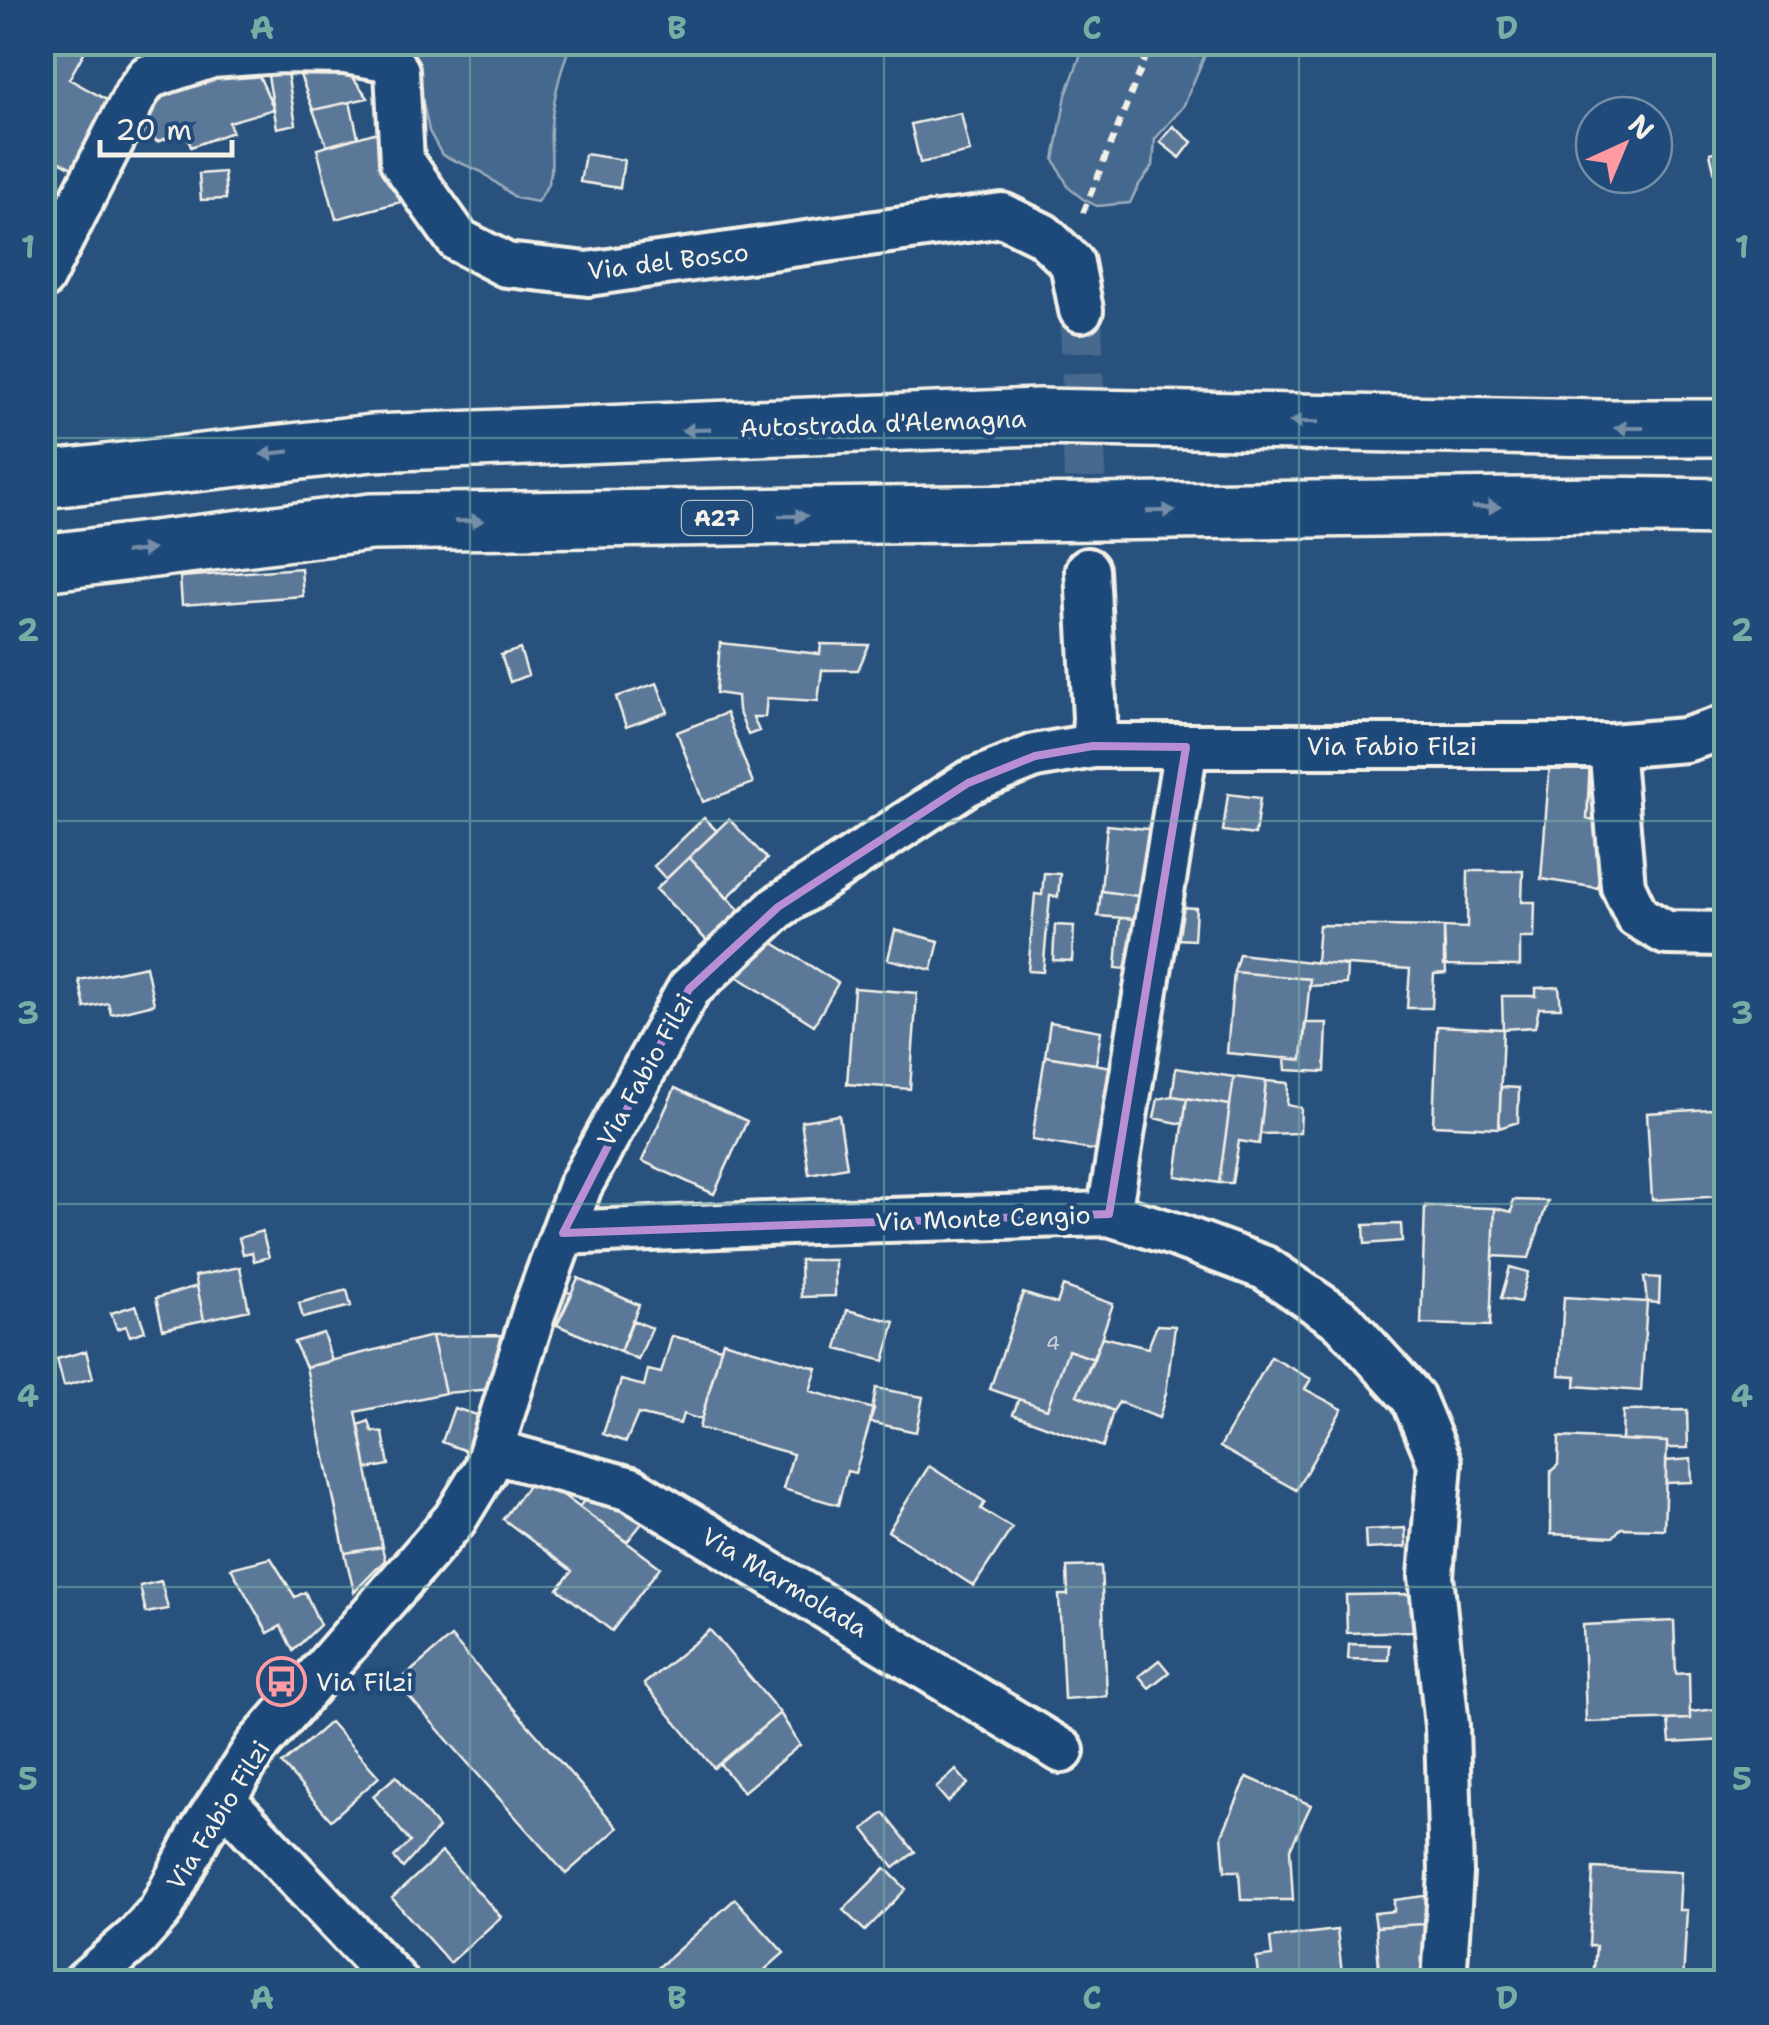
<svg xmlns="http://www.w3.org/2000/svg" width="1769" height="2025" viewBox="0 0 1769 2025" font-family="'Shantell Sans',sans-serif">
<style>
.green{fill:#45688e;stroke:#9cacbb;stroke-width:2.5}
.building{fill:#5b7899;stroke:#f4f1e8;stroke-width:2.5}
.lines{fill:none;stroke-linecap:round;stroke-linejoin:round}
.minor-tunnel{stroke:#47698e;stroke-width:42;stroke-dasharray:42 21;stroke-linecap:butt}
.minor-casing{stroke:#f4f1e8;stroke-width:50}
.motorway-casing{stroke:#f4f1e8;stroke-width:62}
.path{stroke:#f4f1e8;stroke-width:6;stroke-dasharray:10 8;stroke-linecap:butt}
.minor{stroke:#1f4a7a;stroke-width:42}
.motorway{stroke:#1f4a7a;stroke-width:55}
.oneway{fill:#748da6}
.marked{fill:none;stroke:#b88ed4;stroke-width:8;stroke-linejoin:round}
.grid{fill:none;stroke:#76ada5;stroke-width:2.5;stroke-opacity:0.55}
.labels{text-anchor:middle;stroke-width:9;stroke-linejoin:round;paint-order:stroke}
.number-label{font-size:20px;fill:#ced3d4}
.shield{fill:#1f4a7a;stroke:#b4bfc7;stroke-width:2.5}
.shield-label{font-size:22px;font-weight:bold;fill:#f4f1e8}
.street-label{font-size:25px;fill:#f4f1e8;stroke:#1f4a7a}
.poi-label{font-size:25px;fill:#f4f1e8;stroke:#1f4a7a;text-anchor:start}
.neatline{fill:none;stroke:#76ada5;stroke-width:4}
.grid-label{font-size:32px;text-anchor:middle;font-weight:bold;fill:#76ada5}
</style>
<rect width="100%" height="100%" fill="#28517e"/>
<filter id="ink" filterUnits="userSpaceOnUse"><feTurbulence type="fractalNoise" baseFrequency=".01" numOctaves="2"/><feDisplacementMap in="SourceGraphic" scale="20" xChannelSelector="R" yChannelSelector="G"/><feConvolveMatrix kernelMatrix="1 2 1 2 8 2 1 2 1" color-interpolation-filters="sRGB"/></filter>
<g filter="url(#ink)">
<path class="green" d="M410 42 571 43C561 69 553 99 551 127 549 159 559 174 537 202L516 198 482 172 442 155 429 131Z
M1085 43H1213L1204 57 1183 107 1155 139 1153 166 1138 186 1130 203 1097 206 1083 199 1069 188 1054 160 1066 95Z"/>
<path class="building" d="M42 42H74L86 49 69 79 114 104 78 171 42 152Z
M144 42H243L152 64Z
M252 60 274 109 229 122 232 132 191 147 185 131 157 142 142 123 148 110 169 87Z
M341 61 368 98 313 110 299 72Z
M286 67 296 124 277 128 267 70Z
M350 102 358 137 327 146 313 110Z
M961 113 970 152 920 163 911 124Z
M1173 126 1192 142 1180 158 1160 142Z
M381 131 400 202 336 219 317 149Z
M1726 149V217H1725L1710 153Z
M585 154 624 160 620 188 580 182Z
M224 172 226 199 201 200 199 174Z
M42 183 73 199 42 254Z
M301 568 303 596 182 605 180 577Z
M720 643 820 654 821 644 869 645 858 670H822L818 701 767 698 765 717H753L759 731 748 735 738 710 737 696 716 693Z
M520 649 528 675 510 682 501 655Z
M657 683 668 712 626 727 616 697Z
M726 713 753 783 703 802 677 732Z
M1590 759 1587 819 1604 824 1598 888 1541 879 1550 762Z
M1602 790 1604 824 1587 819 1589 791Z
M1228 794 1260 798 1255 835 1223 831Z
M704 818 717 831 666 879 654 866Z
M729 819 767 859 727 898 689 857Z
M1107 825 1158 830 1152 898 1101 891Z
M689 857 746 917 714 948 656 889Z
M1468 871H1523L1522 902H1535L1534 938H1520V966L1444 965V927L1467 928Z
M1044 873 1060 874 1058 897 1050 896 1043 972 1028 971 1035 894 1042 895Z
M1101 891 1152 898 1150 920 1098 916Z
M1178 907 1196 908 1194 940 1176 939Z
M1120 918 1150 920 1145 971 1116 968Z
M1055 925 1074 926 1072 961 1053 960Z
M1319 925 1444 927 1446 973 1434 974 1432 1008H1407L1410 969 1316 963Z
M895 930 939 941 932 970 888 959Z
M762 936 838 983 814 1025 727 970Z
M1239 954 1347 966 1346 984 1309 986 1310 979 1234 972Z
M146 966 154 1004 111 1014 108 1003 85 1008 79 980Z
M1234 972 1310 979 1302 1060 1227 1053Z
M1559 987 1561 1008H1539L1535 1027 1503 1029 1502 996H1536V988Z
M854 988 917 993 910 1089 847 1084Z
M1050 1022 1101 1031 1096 1064 1045 1056Z
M1305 1023H1327L1325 1072 1286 1070 1285 1058 1302 1060Z
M1437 1026 1503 1029 1499 1128 1433 1125Z
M1045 1056 1130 1070 1117 1154 1032 1140Z
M1176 1068 1234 1077 1230 1105 1172 1096Z
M1234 1077 1266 1081 1259 1144 1239 1141 1232 1183H1219Z
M1266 1081 1288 1083 1287 1105 1301 1108 1300 1133 1260 1134Z
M1501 1087 1519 1088 1518 1122 1499 1128Z
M675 1088 747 1121 714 1194 642 1161Z
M1172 1096 1187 1098 1183 1124 1154 1118 1158 1099Z
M1187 1098 1230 1105 1219 1183 1176 1176Z
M1726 1108V1196L1652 1200 1647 1113Z
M839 1115 847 1167 809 1174 801 1121Z
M1513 1200 1548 1201 1529 1258 1493 1256 1495 1208 1512 1212Z
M1425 1206 1495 1208 1490 1326 1421 1324Z
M1401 1224 1402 1241 1365 1244 1364 1225Z
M262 1231 269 1257 254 1261 252 1252 243 1254 239 1238Z
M800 1260H835V1296L801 1297Z
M240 1267 249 1310 204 1320 195 1276Z
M1510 1267 1528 1272 1520 1302 1501 1298Z
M1644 1277 1660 1278 1659 1303 1647 1302Z
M578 1278 639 1305 620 1352 557 1325Z
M197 1286 204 1320 163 1329 156 1298Z
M1063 1286 1113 1304 1094 1359 1068 1350 1047 1409 990 1389 1023 1293 1057 1304Z
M558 1287 572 1294 557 1325 544 1319Z
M347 1290 351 1306 303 1318 299 1303Z
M1564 1297 1647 1302 1641 1391 1575 1386 1576 1376 1559 1375Z
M136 1305 145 1331 130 1336 126 1326 117 1329 111 1313Z
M847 1310 895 1322 884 1361 837 1349Z
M632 1320 652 1328 638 1360 620 1352Z
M1157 1325 1175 1326 1166 1393 1159 1418 1119 1402 1113 1411 1077 1395 1102 1337 1148 1348Z
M1713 1329H1726V1347L1714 1348Z
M323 1333 332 1361 306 1367 294 1342Z
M508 1335 493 1389 445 1393 432 1336Z
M432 1336 445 1393 356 1412 382 1547 345 1553 306 1367Z
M672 1336 721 1348 701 1420 683 1414 680 1424 638 1414 626 1442 603 1434 621 1380 644 1386 648 1370 661 1373Z
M723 1341 817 1368 810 1391 874 1409 855 1473 847 1471 838 1505 783 1489 793 1454 699 1428Z
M1068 1350 1094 1359 1077 1395 1113 1411 1103 1447 1013 1414 1019 1399 1047 1409Z
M86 1351 93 1378 64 1386 57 1359Z
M1271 1357 1311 1379 1305 1389 1342 1409 1296 1490 1220 1447Z
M876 1388 923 1397 916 1432 870 1422Z
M454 1408 484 1417 471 1453 442 1442Z
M1687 1410 1688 1448H1667V1442L1622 1440 1623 1411Z
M369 1421 372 1431 383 1433 389 1465 367 1469 359 1425Z
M1559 1437 1667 1442 1664 1529 1621 1528 1613 1537 1551 1534V1471L1558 1465Z
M1691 1459 1692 1482 1666 1483V1461Z
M929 1466 985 1502 981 1509 1012 1528 974 1586 888 1531Z
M536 1475 660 1567 612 1631 558 1589 572 1571 503 1519Z
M595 1487 643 1522 627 1542 579 1507Z
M1405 1528 1406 1547 1366 1549 1365 1530Z
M382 1547 385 1560 354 1592 345 1553Z
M271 1558 295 1597 305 1592 320 1625 293 1651 281 1626 268 1633 231 1568Z
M1101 1566 1107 1696 1064 1699 1059 1595H1068L1067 1567Z
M161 1581 168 1609 146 1613 140 1586Z
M1412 1594 1413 1631 1347 1633 1346 1595Z
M1674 1621 1676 1674 1689 1673 1690 1719 1586 1722 1583 1625Z
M710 1630 780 1713 714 1768 644 1684Z
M451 1637 618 1828 566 1874 397 1683Z
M1349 1644 1389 1645 1388 1660 1348 1659Z
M1159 1660 1169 1672 1149 1688 1139 1676Z
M1726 1708V1740L1670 1743 1668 1720 1690 1719V1712Z
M780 1713 800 1745 743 1792 720 1764Z
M330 1722 379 1777 331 1820 282 1764Z
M956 1770 968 1784 948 1802 936 1788Z
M396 1776 438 1828 403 1868 394 1857 410 1842 373 1796Z
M1247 1777 1311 1805 1290 1849 1293 1900H1241L1239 1871H1225L1222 1835Z
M884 1813 915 1852 894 1868 864 1829Z
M442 1852 501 1917 450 1963 392 1898Z
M885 1868 906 1889 865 1931 843 1910Z
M1593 1868 1681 1872 1679 1910H1687L1683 1982 1593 1980 1596 1946H1589Z
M1432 1895 1438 1923 1376 1927 1374 1913 1394 1911V1900Z
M735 1899 784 1953 751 1982H642Z
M1438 1923 1424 1982H1380L1376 1927Z
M1337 1930 1343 1982H1259L1256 1958 1272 1956 1270 1938Z"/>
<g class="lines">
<path class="minor-tunnel" d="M1081 310 1087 570"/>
<defs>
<path id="minor" d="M42 278 137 92 148 77 212 56 282 51 345 52 387 59 397 71 402 161 458 240 506 265 588 274 1002 215 1043 235 1072 263 1081 310
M1087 570 1095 718 1093 746
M1611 746 1623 886 1637 916 1666 933 1726 934
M1109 1214 1186 747
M563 1233 811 1222 1109 1214 1176 1235 1265 1268 1343 1321 1413 1398 1440 1463 1431 1576 1447 1726 1451 1873 1444 1982
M491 1451 631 1489 1062 1751
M223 1799 396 1982
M85 1982 136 1938 160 1911 201 1832 257 1746 455 1519 485 1470 535 1309 580 1186 689 989 778 907 968 783 1035 756 1093 746H1611L1685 740 1726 727"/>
<path id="motorway" d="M42 480 372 443 1038 417 1601 428H1726
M42 563 371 522 1600 505 1726 507"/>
</defs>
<use href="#minor" class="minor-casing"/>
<use href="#motorway" class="motorway-casing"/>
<path class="path" d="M1083 213 1152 42"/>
<use href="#minor" class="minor"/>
<use href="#motorway" class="motorway"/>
</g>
<defs><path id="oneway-solid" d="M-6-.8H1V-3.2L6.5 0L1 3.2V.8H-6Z" transform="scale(2.5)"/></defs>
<g class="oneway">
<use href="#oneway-solid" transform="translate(1304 422) rotate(-179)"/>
<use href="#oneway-solid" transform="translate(1629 428) rotate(-180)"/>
<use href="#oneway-solid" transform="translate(696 430) rotate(178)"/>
<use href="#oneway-solid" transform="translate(275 453) rotate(174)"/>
<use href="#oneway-solid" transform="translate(1486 507) rotate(-1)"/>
<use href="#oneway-solid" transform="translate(1161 511) rotate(-1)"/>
<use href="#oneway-solid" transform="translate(793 516) rotate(-1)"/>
<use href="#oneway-solid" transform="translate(469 521) rotate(-1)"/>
<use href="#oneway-solid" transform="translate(139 551) rotate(-7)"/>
</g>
</g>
<path class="marked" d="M1093 746 1186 747 1109 1214 563 1233 689 989 778 907 968 783 1035 756Z"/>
<path class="grid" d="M470 42V1982M884 42V1982M1299 42V1982M42 438H1726M42 821H1726M42 1204H1726M42 1587H1726"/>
<defs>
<symbol id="bus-ring" viewBox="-11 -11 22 22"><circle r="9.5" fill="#1f4a7a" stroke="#ff9aa2" stroke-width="1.5"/><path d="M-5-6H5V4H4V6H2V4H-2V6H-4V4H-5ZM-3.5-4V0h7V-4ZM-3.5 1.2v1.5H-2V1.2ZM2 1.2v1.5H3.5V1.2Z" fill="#ff9aa2"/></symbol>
</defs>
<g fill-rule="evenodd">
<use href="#bus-ring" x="254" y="1654" width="55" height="55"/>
</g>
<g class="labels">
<g class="number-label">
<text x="1053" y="1350">4</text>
</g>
<rect class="shield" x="682" y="501" width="70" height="34" rx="8"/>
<g class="shield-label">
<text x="717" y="526">A27</text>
</g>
<g class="street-label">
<text transform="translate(668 261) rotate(-7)" y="9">Via del Bosco</text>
<text transform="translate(883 423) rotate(-2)" y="9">Autostrada d'Alemagna</text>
<text x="1392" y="755">Via Fabio Filzi</text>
<text transform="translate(645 1070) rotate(-61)" y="9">Via Fabio Filzi</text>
<text transform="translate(983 1218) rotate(-2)" y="9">Via Monte Cengio</text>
<text transform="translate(785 1582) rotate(31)" y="9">Via Marmolada</text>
<text transform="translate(218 1815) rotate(-58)" y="9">Via Fabio Filzi</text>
</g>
<g class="poi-label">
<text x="316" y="1691">Via Filzi</text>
</g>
</g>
<rect width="1769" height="2025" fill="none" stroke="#1f4a7a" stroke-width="110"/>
<g transform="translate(1624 145) rotate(44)"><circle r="48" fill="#1f4a7a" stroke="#748da6" stroke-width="2.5"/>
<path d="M0-8L18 38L0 25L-18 38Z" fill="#ff9aa2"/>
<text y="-15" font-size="28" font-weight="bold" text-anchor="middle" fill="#f4f1e8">N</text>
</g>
<path d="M100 140v15h132v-15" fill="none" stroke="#f4f1e8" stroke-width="5"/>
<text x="115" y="140" font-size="30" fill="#f4f1e8" stroke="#1f4a7a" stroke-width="8" paint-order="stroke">20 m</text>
<rect x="55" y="55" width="1659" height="1915" class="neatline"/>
<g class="grid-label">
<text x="262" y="39">A</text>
<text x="677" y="39">B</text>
<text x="1092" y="39">C</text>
<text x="1507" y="39">D</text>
<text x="28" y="258">1</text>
<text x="1742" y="258">1</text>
<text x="28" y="641">2</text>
<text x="1742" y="641">2</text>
<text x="28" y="1024">3</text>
<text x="1742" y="1024">3</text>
<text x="28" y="1407">4</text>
<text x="1742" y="1407">4</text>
<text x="28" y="1790">5</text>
<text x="1742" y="1790">5</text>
<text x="262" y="2009">A</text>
<text x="677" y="2009">B</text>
<text x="1092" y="2009">C</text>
<text x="1507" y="2009">D</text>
</g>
</svg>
